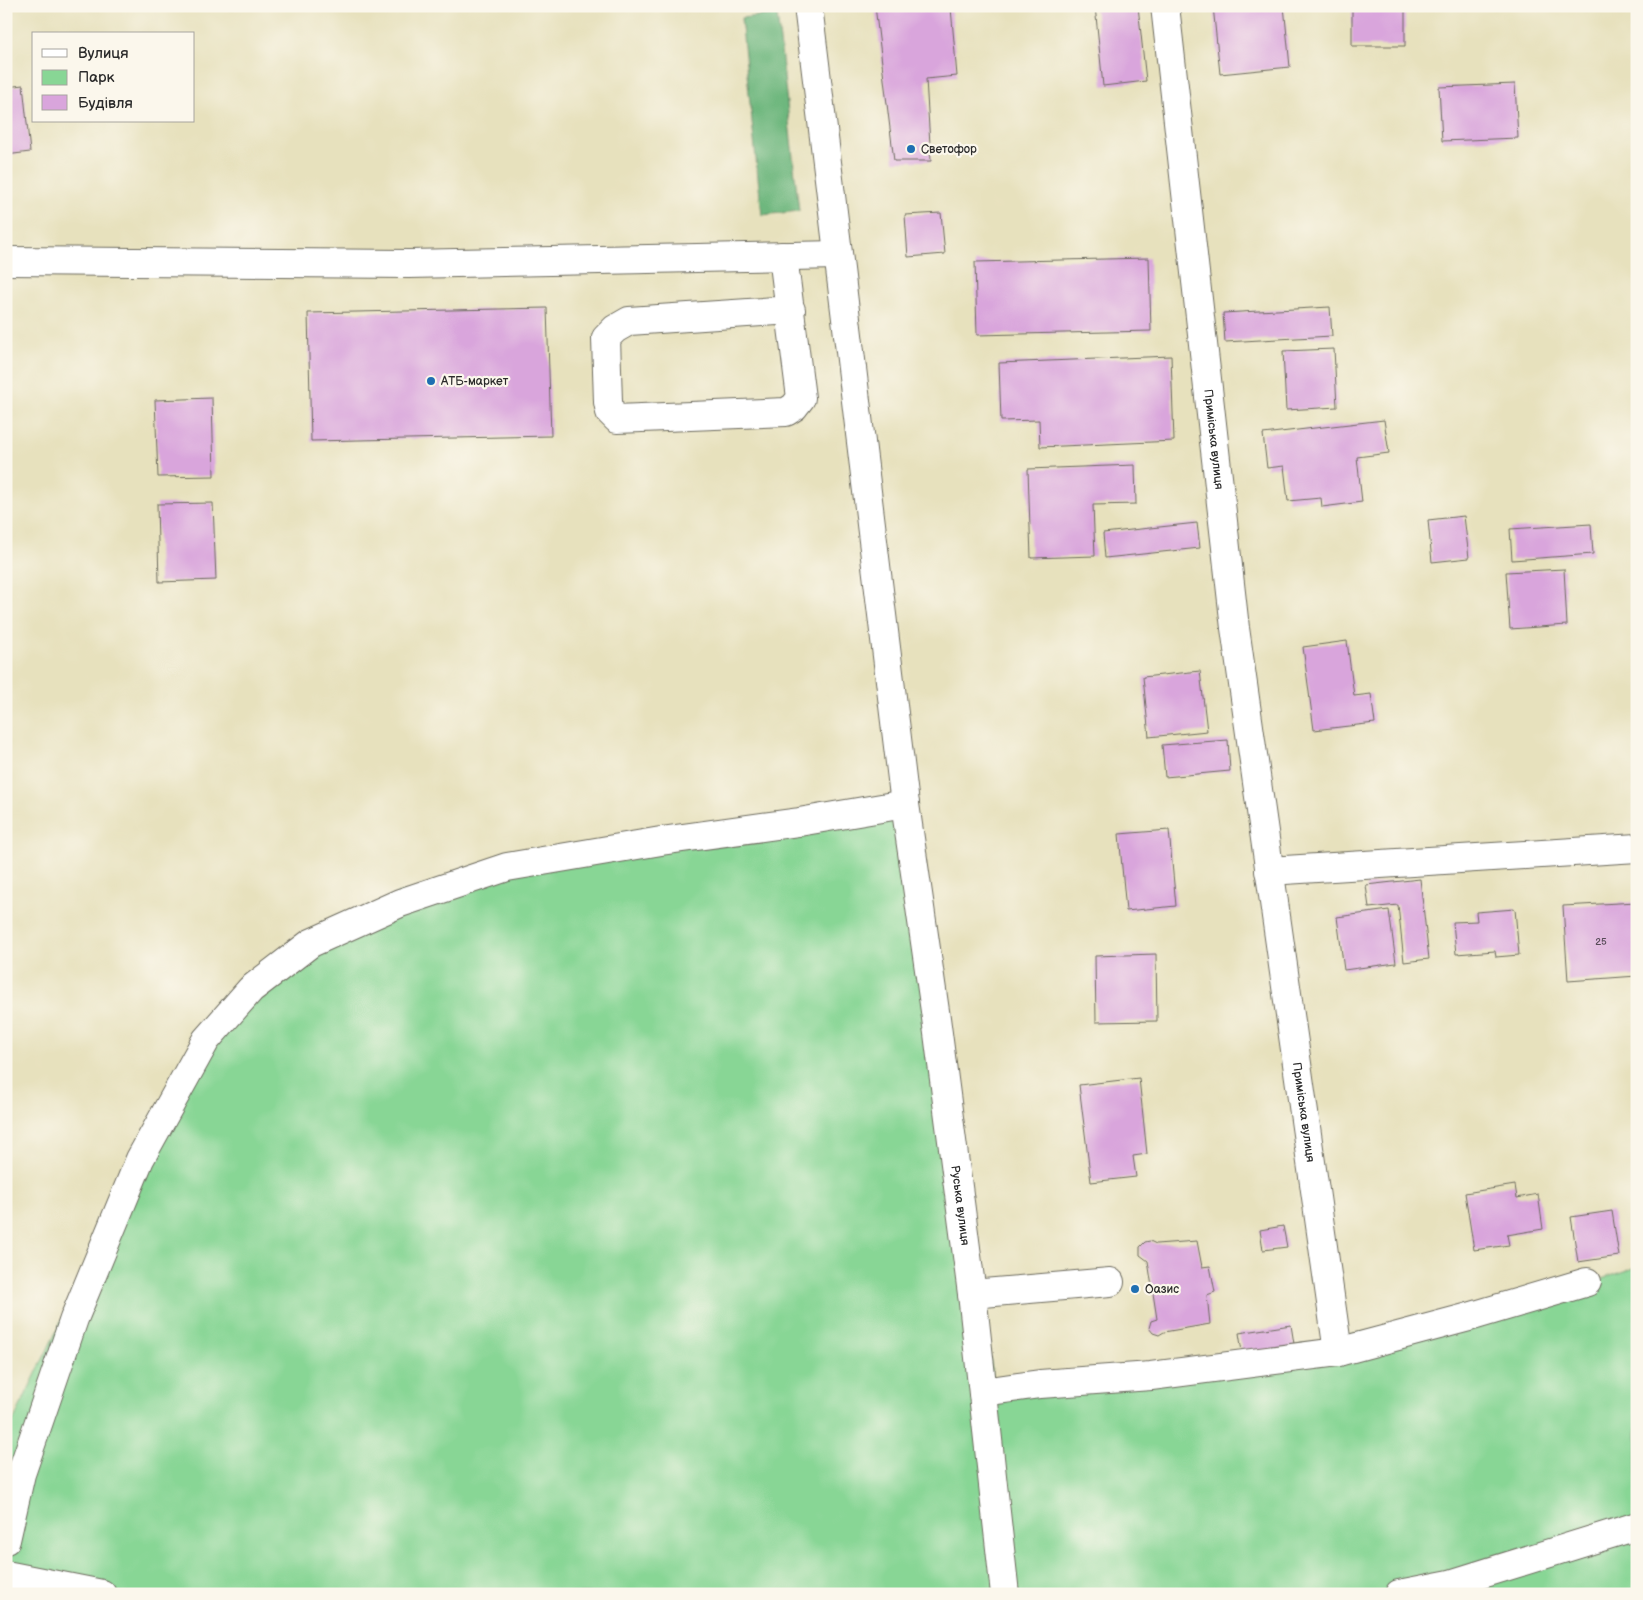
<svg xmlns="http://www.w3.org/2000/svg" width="1643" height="1600" viewBox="0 0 1643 1600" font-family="'Balsamiq Sans',sans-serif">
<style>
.green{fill:#88d695;stroke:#5a8060}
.forest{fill:#6eb77e;stroke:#4c7154}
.building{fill:#d9a5dc}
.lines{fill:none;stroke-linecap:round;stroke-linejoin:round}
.minor-casing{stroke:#6d6b5e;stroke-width:30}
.major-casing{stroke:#6d6b5e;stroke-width:30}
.highway-casing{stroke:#6d6b5e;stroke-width:30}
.minor{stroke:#fff;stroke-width:28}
.major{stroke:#fff;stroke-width:28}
.highway{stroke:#fff;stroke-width:28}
.poi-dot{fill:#1f6fb2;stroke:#fbf7ec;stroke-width:2}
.labels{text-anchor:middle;stroke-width:4.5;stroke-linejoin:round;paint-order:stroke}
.number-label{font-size:10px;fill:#564a57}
.poi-label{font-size:12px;fill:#2b2b2b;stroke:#fbf7ec;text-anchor:start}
.street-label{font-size:12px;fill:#2b2b2b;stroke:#fbf7ec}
</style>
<rect width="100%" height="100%" fill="#fbf7ec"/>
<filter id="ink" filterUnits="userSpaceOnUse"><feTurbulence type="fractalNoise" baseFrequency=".02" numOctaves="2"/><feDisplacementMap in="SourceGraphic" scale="10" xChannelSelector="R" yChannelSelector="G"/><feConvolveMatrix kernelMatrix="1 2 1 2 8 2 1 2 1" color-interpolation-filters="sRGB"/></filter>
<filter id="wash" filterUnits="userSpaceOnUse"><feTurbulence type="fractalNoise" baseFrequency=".0096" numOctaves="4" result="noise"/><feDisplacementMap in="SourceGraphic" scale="20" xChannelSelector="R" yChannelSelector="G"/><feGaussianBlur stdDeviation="1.12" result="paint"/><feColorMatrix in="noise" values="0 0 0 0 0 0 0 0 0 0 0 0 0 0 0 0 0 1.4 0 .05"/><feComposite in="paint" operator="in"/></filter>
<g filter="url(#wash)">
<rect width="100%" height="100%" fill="#e7e1bd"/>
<path class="green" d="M910 796 996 1399 1151 1376 1569 1290 1637 1267V1594H6V1436L190 1053 396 894Z"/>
<path class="forest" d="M777 14 799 211 762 215 741 18Z"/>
<g id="blocks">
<path class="building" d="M875 6H917L918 11 951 8 957 76 926 79 931 161H894Z
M1095 6H1138L1146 81 1103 86Z
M1213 6H1284L1290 67 1220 74Z
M1352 6H1405V46H1352Z
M1515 84 1518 138 1442 141 1439 87Z
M23 85 30 152 6 155V87Z
M941 213 945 254 908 257 905 215Z
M1149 258 1151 331 977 335 975 262Z
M1330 307 1332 336 1225 342 1223 313Z
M547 308 551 436 311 441 308 313Z
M1334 349 1337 407 1286 410 1283 351Z
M1171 356 1174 441 1040 447 1039 420 1001 421 999 363Z
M212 398 214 476 158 477 155 400Z
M1384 420 1389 453 1357 457 1362 502 1322 507 1321 498 1288 501 1284 466 1267 468 1263 434Z
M1135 465 1136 504 1093 505 1095 556 1031 558 1028 469Z
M213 503 216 580 159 582 157 504Z
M1464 516 1469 558 1432 562 1428 520Z
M1197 523 1200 548 1105 558 1103 533Z
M1591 524 1593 554 1512 560 1510 529Z
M1564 569 1567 625 1510 629 1506 572Z
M1347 641 1354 696 1371 694 1375 723 1314 730 1303 647Z
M1200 671 1207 731 1149 737 1143 677Z
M1228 740 1230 771 1165 777 1162 745Z
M1169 830 1176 906 1126 911 1119 834Z
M1420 879 1429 959 1404 962 1398 905 1369 908 1366 885Z
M1637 902V976L1568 981 1563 906Z
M1515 909 1519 955 1496 957 1495 951 1456 954 1453 922 1477 921 1476 912Z
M1389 910 1396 963 1344 970 1337 917Z
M1156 954 1157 1021 1096 1022 1095 956Z
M1139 1078 1147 1154 1133 1156 1136 1177 1091 1182 1079 1085Z
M1515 1185 1517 1198 1538 1194 1543 1229 1507 1235 1509 1245 1474 1250 1465 1193Z
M1612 1211 1619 1256 1578 1262 1571 1217Z
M1283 1226 1287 1247 1263 1250 1260 1230Z
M1150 1241 1156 1244 1197 1241 1202 1267 1210 1266 1215 1292 1207 1295 1210 1324 1164 1332 1159 1335 1153 1333 1149 1328 1151 1321 1157 1319 1148 1261 1140 1255V1247L1145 1242Z
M1291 1325 1295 1350 1243 1358 1239 1333Z"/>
</g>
</g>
<g filter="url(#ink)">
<use href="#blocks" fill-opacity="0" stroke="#6d6b5e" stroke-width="1"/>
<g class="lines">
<defs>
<g id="minor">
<path id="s1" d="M1165 6 1235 628 1338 1352"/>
<path d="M783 256 801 398 794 407 786 412 617 419 610 412 608 402 606 338 615 329 629 321 791 310"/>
<path d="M6 261 409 264 838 255"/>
<path d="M1269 871 1637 848"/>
<path d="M972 1294 1110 1282"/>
<path d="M983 1392 1040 1384 1151 1376 1338 1352 1469 1317 1587 1282"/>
</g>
<g id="major">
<path id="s2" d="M808 6 905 804 936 1018 972 1294 1005 1594"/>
</g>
<path id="highway" d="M6 1540 21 1474 74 1319 140 1159 206 1040 251 989 311 943 400 903 507 867 661 841 799 822 905 804
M6 1575 102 1594
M1399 1594 1450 1584 1637 1526"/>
</defs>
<use href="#minor" class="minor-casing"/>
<use href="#major" class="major-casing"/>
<use href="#highway" class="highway-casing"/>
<use href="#minor" class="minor"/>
<use href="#major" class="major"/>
<use href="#highway" class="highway"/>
</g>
</g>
<g class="poi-dot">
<circle cx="911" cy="149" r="5"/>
<circle cx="431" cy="381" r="5"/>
<circle cx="1135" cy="1289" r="5"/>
</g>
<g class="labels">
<g class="number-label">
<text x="1601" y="945">25</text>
</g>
<g class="poi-label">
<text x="921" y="153">Светофор</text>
<text x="441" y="385">АТБ-маркет</text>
<text x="1145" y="1293">Оазис</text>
</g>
<g class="street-label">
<text dy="4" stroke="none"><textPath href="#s1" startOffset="436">Приміська вулиця</textPath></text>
<text dy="4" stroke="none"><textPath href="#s1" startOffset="1115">Приміська вулиця</textPath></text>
<text dy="4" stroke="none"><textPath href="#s2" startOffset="1209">Руська вулиця</textPath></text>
</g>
</g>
<rect width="1643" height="1600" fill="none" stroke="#fbf7ec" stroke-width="25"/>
<rect x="32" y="32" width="162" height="90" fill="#fbf7ec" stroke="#a8a59f"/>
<rect x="42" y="49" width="25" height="8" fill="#ffffff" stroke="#a8a59f"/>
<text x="78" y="58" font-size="15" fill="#2b2b2b">Вулиця</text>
<rect x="42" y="70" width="25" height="15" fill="#88d695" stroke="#a8a59f"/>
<text x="78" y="82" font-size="15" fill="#2b2b2b">Парк</text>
<rect x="42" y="95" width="25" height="15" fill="#d9a5dc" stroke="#a8a59f"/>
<text x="78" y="108" font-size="15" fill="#2b2b2b">Будівля</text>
</svg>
